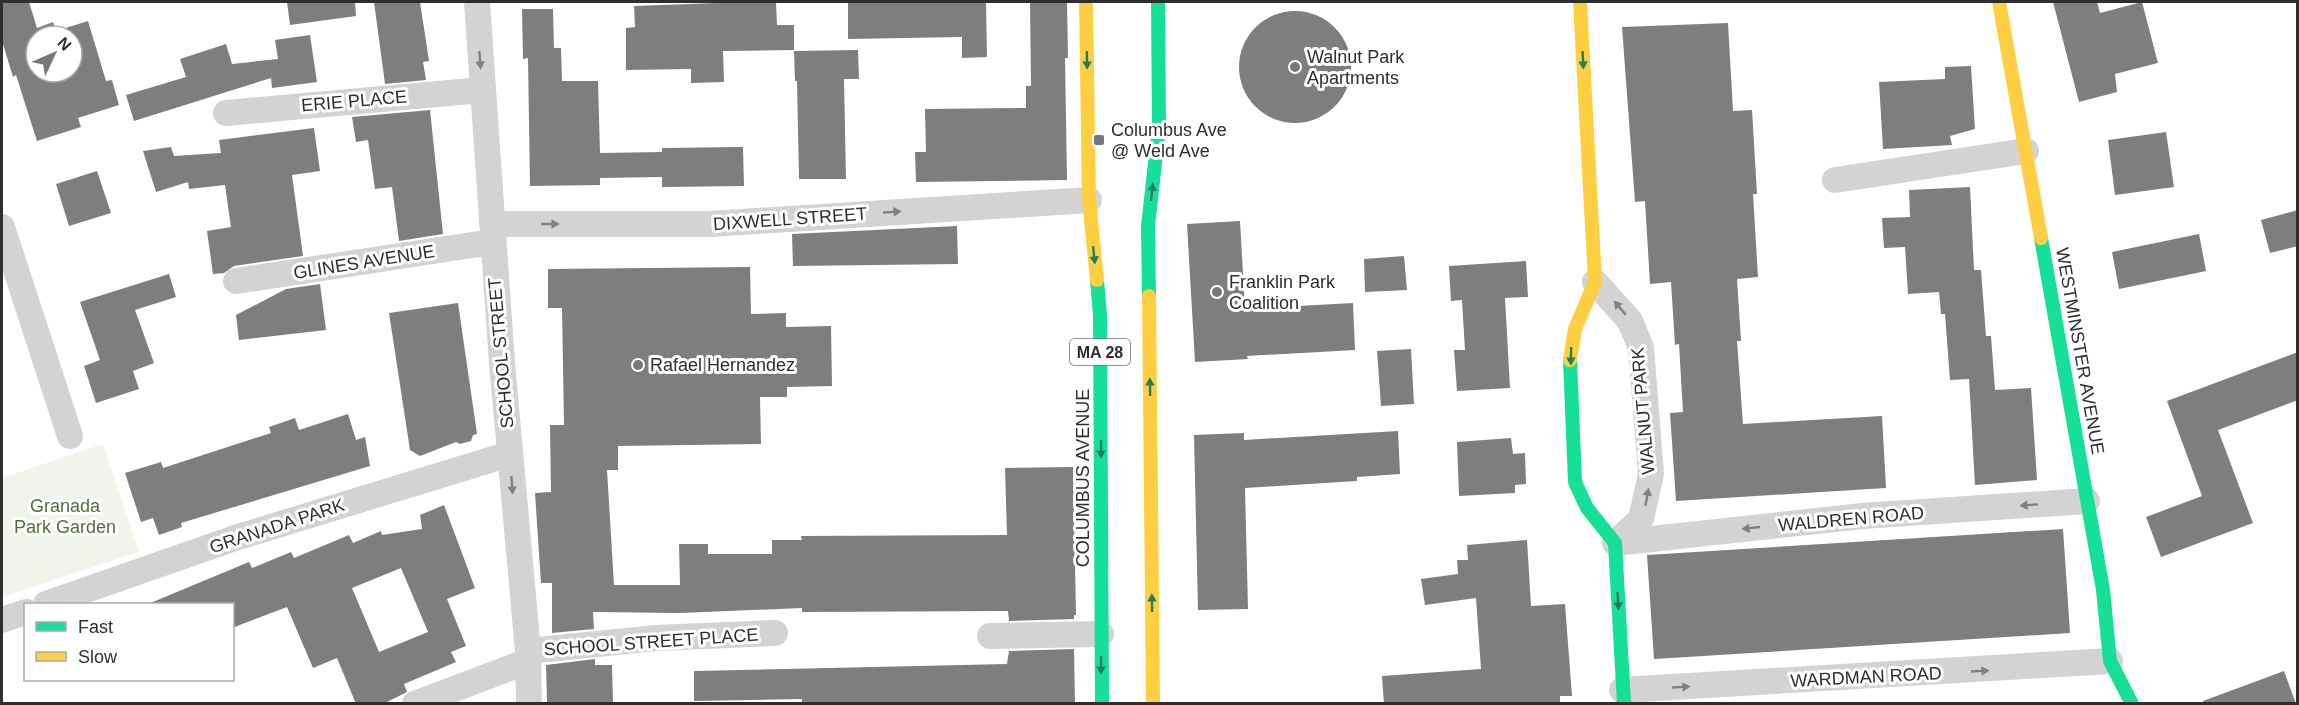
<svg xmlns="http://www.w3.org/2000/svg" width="2299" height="705" viewBox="0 0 2299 705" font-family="Arial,sans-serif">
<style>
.green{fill:#f1f4eb}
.building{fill:#7e7e7e;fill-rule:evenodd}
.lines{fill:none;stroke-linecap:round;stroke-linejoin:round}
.street{stroke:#d3d3d3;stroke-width:26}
.fast{stroke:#16e098;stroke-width:14}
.slow{stroke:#ffcf43;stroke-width:14}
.oneway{fill:#808080}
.oneway2{fill:#237e5e}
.poi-dot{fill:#777;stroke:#fff;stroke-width:2}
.labels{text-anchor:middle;stroke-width:6;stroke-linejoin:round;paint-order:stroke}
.shield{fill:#fff;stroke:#6d6d6d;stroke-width:1.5}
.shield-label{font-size:16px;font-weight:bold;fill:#2e2e2e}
.poi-label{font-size:18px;fill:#2e2e2e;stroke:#fff;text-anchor:start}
.street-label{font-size:18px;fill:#2e2e2e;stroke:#fff}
.park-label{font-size:18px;fill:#576a3b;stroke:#fff}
</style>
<rect width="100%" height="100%" fill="#fff"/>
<path class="green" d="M103 444 139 552 2 597V478Z"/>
<path class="building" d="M2 2H29L37 28 53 22 56 31 88 21 106 81 112 80 119 105 78 118 81 127 37 141 16 75 13 77 2 41ZM36 36H72V72H36Z
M287 2H355L356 16 290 25Z
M374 2H420L429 61 423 62 426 80 385 84Z
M744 2H776L777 25H794V50L723 51 724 82 691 83V69L626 70V28L635 27 634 6Z
M848 2H986L987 57 962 58V37L848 39Z
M1030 2H1067L1068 58H1065L1067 180 916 182 915 152H926L925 109 1026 108V86H1031Z
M2053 2H2097L2100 13 2142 2 2158 63 2115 74 2117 92 2079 102Z
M522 9H553L554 48H561L562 81H598L600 153 662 152V148L743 147 744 186 662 187V177L600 178V185L530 186 528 58 523 59Z
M1239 67a56 56 0 1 1 112 0a56 56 0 1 1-112 0Z
M1728 23 1733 111 1752 110 1757 194H1753L1758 277 1737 279 1741 341H1737L1743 424 1882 416 1886 488 1676 501 1670 413 1683 412 1679 344 1675 345 1671 282 1650 284 1645 201 1635 202 1622 27Z
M310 35 317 82 272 88 271 78 134 121 126 95 186 77 180 59 226 44 232 64 278 59 275 40Z
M858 50 859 79H844L846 179H799L797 81H795L794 51Z
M1971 66 1975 129 1950 136 1952 145 1883 149 1879 82 1945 79V67Z
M430 110 443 234 399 241 392 187 375 189 368 140 356 142 352 117Z
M314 128 320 171 292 175 303 256 234 266 224 273 213 274 207 231 231 227 225 185 189 189 188 182 156 192 143 151 171 147 174 156 221 153 219 140Z
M2166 132 2174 187 2115 195 2108 140Z
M97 171 111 213 69 226 56 184Z
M1970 187 1974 270H1981L1986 336H1991L1995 390 2031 388 2037 480 1975 485 1969 379 1950 380 1945 314H1941L1939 292 1908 294 1905 247 1884 248 1882 218 1910 217 1909 190Z
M2298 210V246L2270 253 2261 220Z
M1240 221 1245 309 1353 303 1355 350 1247 356 1248 359 1195 362 1187 224Z
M957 226 958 264 793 266 792 234Z
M2199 234 2206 271 2119 289 2112 252Z
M1404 256 1407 290 1365 292 1364 259Z
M1526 261 1528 297 1505 298 1510 388 1457 391 1454 350H1465L1462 300 1451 301 1449 266Z
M750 267 751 314 786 313V327L831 326 832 386 787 387V397H760L761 444 618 446V470H607L614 585H680L679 544H708V554H772V540H802L801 536 1007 535 1005 468 1073 467 1076 615H1074V619L1009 621 1008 611 802 612V608L680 613 593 612 594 629 552 633V583H541L535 493 551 492 550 425H564L562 308H548V269Z
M169 274 176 297 135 310 154 363 133 371 139 389 96 403 84 366 100 360 80 302Z
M320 284 326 330 239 340 236 315 286 289Z
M458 303 477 434 473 435 471 441 460 444 456 442 420 456 410 450 389 313Z
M1411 349 1414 404 1381 406 1377 351Z
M2298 352V400L2218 430 2253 523 2161 557 2146 517 2202 496 2167 401Z
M348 414 356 440 365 437 370 466 181 523 182 527 159 535 153 518 141 522 125 473 161 462 163 468 271 433 269 427 295 418 299 430Z
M1398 431 1400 474 1357 477V481L1245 488 1248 609 1198 610 1194 435 1244 433V440Z
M1511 438 1513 454 1525 453 1526 484 1515 485V493L1459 496 1457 442Z
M444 505 475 588 447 599 466 646 451 652 456 662 404 684 407 692 383 704H356L337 658 313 668 287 607 232 628V604H148L249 562 252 568 291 552 294 558 349 535 353 543 381 531 382 535 422 529 420 515ZM401 568 428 632 379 652 352 588Z
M2063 529 2070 633 1654 659 1647 555Z
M1527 540 1531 606 1565 604 1572 696H1560V704H1384L1382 676 1481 669 1476 598 1425 605 1421 579 1458 574 1457 560H1468L1467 545Z
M1074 649 1075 704H802V699L694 701V671L1007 664 1009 651Z
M595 659V665H612L613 702 547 703 546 665Z
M2284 671 2296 704H2204L2203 701Z"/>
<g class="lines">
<path class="street" d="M477 2 502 363 528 651 529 704
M226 113 482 90
M1835 180 2026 151
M492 224H710L1089 200
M2 227 70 436
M236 281 492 242
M1595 282 1630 321 1641 348 1651 474 1641 519 1615 543
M1615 543 1862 516 2087 501
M46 604 238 537 510 454
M2 620 26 612
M990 636 1101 634
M528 651 656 638 775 633
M1622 690 2110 661
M415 704 528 661"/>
<path class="fast" d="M2041 238 2103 590 2110 661 2132 704
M1097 280 1100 315 1102 704
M1149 296 1148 226 1159 127 1158 2
M1570 360 1575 482 1587 508 1615 543 1624 704"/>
<path class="slow" d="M1086 2 1089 200 1097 280
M1999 2 2041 238
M1149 296 1153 704
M1570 360 1575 329 1595 282 1580 2"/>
</g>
<defs><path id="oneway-solid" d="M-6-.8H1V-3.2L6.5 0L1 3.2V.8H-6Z" transform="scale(1.5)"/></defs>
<g class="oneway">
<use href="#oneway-solid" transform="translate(480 60) rotate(86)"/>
<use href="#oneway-solid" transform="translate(892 212) rotate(-4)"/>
<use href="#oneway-solid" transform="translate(550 224)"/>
<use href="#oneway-solid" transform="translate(1620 308) rotate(-130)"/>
<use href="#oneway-solid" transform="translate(512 485) rotate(86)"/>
<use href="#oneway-solid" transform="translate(1647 497) rotate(-80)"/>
<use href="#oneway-solid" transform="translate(2029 505) rotate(176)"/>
<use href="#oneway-solid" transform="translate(1751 528) rotate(174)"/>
<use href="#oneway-solid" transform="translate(1980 671) rotate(-3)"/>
<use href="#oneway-solid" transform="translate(1681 687) rotate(-3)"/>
</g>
<g class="oneway2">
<use href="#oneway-solid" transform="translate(1087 60) rotate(89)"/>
<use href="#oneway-solid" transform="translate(1583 60) rotate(87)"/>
<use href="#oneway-solid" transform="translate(1152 192) rotate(-84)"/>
<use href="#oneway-solid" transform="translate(1094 255) rotate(84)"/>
<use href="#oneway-solid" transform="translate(1571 356) rotate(91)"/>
<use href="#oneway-solid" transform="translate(1150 387) rotate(-91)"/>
<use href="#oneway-solid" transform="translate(1101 449) rotate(90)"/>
<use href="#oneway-solid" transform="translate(1618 601) rotate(87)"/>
<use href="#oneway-solid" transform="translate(1152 603) rotate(-91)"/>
<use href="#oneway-solid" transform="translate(1101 665) rotate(90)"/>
</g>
<g class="poi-dot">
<circle cx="1295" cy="67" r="6"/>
<rect x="1093" y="134" width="12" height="12" rx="3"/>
<circle cx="1217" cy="292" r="6"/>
<circle cx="638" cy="365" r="6"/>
</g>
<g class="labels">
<rect class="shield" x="1070" y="339" width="60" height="26" rx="4.5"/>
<g class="shield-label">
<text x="1100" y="358">MA 28</text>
</g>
<g class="poi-label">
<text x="1307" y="63">Walnut Park<tspan x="1307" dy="21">Apartments</tspan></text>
<text x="1111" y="136">Columbus Ave<tspan x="1111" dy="21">@ Weld Ave</tspan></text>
<text x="1229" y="288">Franklin Park<tspan x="1229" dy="21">Coalition</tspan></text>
<text x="650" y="371">Rafael Hernandez</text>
</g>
<g class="street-label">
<text transform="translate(354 101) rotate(-5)" y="6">ERIE PLACE</text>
<text transform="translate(790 219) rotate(-4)" y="6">DIXWELL STREET</text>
<text transform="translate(364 262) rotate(-9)" y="6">GLINES AVENUE</text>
<text transform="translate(2080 351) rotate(80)" y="6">WESTMINSTER AVENUE</text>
<text transform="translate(501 353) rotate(-95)" y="6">SCHOOL STREET</text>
<text transform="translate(1643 411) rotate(-95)" y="6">WALNUT PARK</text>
<text transform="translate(1083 478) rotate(-90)" y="6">COLUMBUS AVENUE</text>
<text transform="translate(1851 519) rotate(-5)" y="6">WALDREN ROAD</text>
<text transform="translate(277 526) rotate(-18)" y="6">GRANADA PARK</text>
<text transform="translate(651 642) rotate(-4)" y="6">SCHOOL STREET PLACE</text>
<text transform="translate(1866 677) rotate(-3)" y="6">WARDMAN ROAD</text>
</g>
<g class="park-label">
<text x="65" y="512">Granada<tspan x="65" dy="21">Park Garden</tspan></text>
</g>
</g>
<rect width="2299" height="705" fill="none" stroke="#2e2e2e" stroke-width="6"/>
<rect x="24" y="603" width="210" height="78" fill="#ffffff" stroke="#ababab" stroke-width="1.5"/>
<rect x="36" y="622" width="30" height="9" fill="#16e098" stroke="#ababab" stroke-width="1.5"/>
<text x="78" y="633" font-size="18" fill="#2e2e2e">Fast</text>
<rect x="36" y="652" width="30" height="9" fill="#ffcf43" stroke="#ababab" stroke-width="1.5"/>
<text x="78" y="663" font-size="18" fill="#2e2e2e">Slow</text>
<g transform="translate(54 54) rotate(46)"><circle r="28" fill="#ffffff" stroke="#ababab" stroke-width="1.5"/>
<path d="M0-4.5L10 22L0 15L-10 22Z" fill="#777777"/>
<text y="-9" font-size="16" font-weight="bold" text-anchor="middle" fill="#2e2e2e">N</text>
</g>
</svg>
